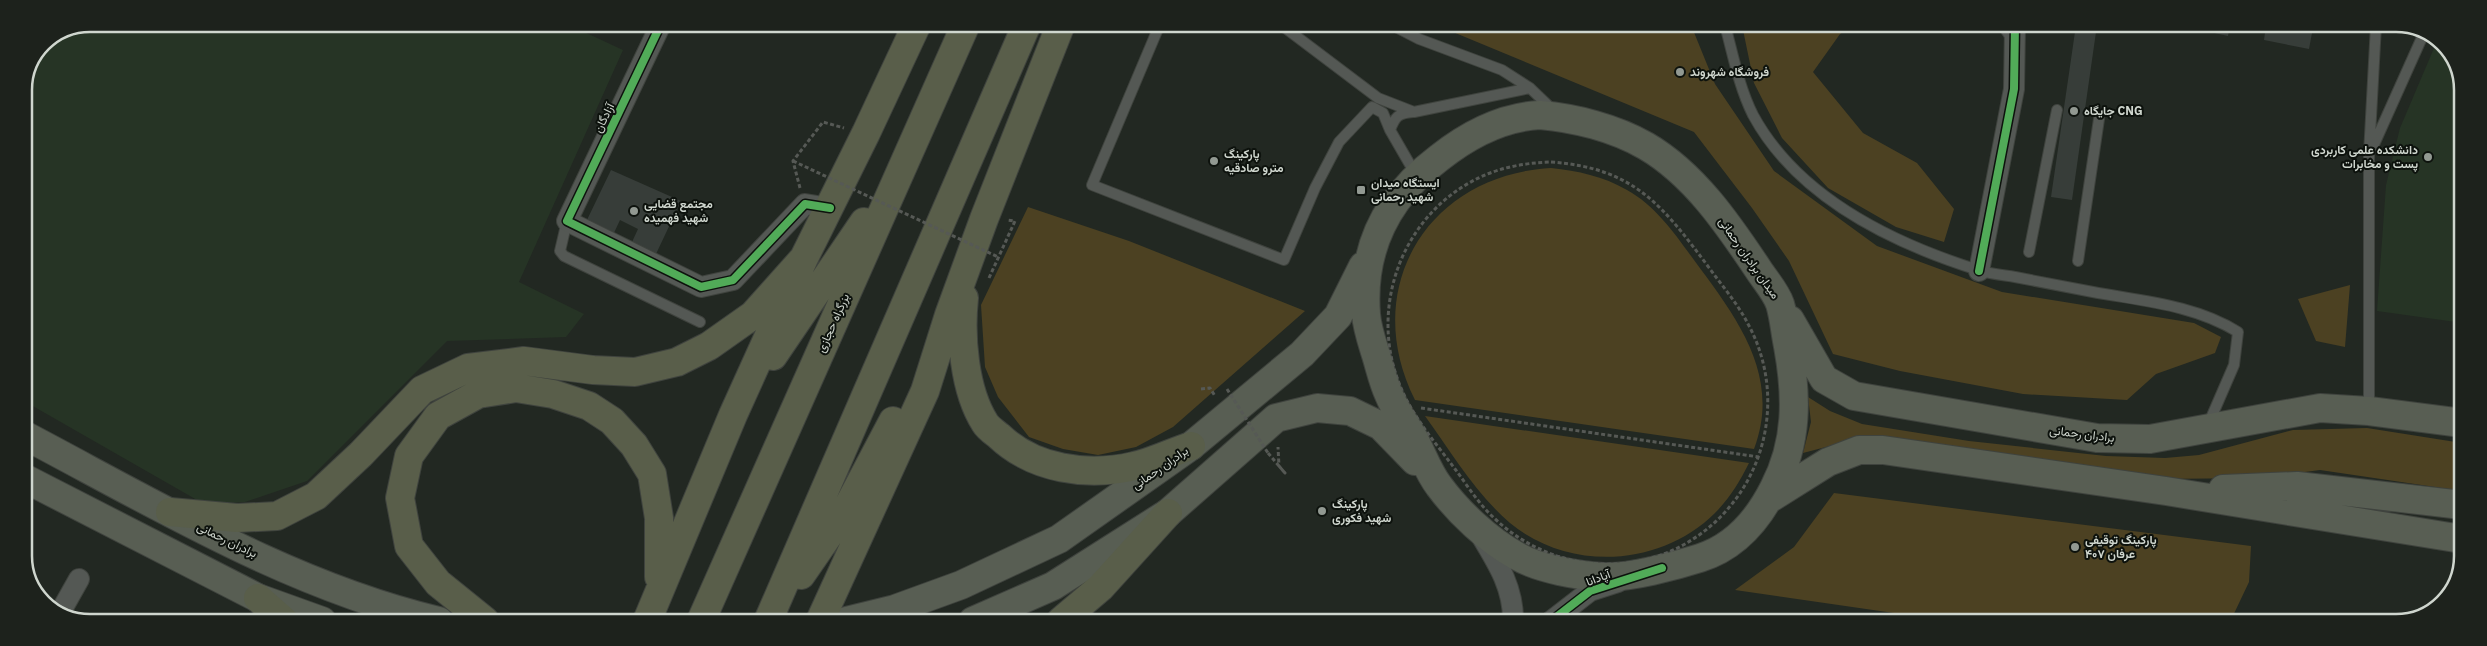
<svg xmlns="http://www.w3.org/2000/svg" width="2487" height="646" viewBox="0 0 2487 646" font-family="'IBM Plex Sans',Vazirmatn,sans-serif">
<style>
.built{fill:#263425}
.green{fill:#4c4122}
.building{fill:#373d39}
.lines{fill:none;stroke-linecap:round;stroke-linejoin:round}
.lane-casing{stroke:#3f433e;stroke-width:12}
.street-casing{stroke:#3f433e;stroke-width:22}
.secondary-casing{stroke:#3f433e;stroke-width:30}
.highway-casing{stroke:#3f433e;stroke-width:30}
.path{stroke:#565955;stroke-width:3;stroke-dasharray:4 2.5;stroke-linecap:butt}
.lane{stroke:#545854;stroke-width:10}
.street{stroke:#545854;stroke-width:20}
.secondary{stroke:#585e53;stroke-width:28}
.highway{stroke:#595e4a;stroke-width:28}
.path-bridge{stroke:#565955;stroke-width:3;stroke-dasharray:4 2.5;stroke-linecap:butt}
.cycleway-casing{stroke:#0d120d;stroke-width:11}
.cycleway{stroke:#51ab58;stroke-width:8}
.poi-dot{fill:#929992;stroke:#0d120d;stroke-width:2}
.labels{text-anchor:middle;stroke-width:4;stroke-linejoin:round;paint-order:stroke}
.poi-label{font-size:12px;font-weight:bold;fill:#cfd6ce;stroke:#0d120d;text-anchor:start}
.street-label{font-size:12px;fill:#cfd6ce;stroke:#0d120d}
.rim{fill:none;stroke:#cfd6ce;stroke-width:2.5}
</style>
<rect width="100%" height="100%" fill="#222822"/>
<path class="built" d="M91 24H567L623 50 519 282 584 314 566 337 447 341 307 481 245 502 204 504 24 401V90L44 43Z
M2437 41 2447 47 2463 86V323L2377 311 2386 185 2400 128Z"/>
<path class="green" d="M1436 25H1691L1715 84 1774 171 1877 246 2002 292 2194 323 2221 337 2215 353 2156 374 2127 400 2023 394 1900 371 1833 354 1789 261 1752 208 1694 132Z
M1742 25H1855L1840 34 1813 72 1863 133 1917 163 1954 209 1944 242 1896 227 1828 188 1782 138 1754 83Z
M1551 168C1578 171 1603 176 1627 190 1656 206 1675 234 1694 260 1736 317 1782 375 1754 449L1415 400C1359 289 1427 175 1551 168Z
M1028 207 1129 241 1305 311 1173 427 1136 447 1098 455 1063 449 1029 437 998 397 985 367 981 305Z
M2350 285 2345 347 2316 341 2298 299Z
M1808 397 1830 411 1862 424 1969 441 2106 456 2165 458 2199 455 2293 430 2367 428 2462 443V491L2320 470 2261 478 2157 479 1868 436 1803 453 1811 422Z
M1425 416 1749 463C1740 481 1730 498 1715 513 1661 567 1569 572 1510 523 1476 494 1451 452 1425 416Z
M1834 493 2251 546 2249 582 2230 622H1956L1735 590 1794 547Z
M1700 613 1763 622H1691Z"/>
<path class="building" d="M2076 25H2097L2072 200 2051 197Z
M2178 25H2230L2228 36Z
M2266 25H2297L2296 30 2312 33 2309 49 2264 40Z
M611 170 681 201 656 254 632 242 638 229 620 220 613 235 586 222Z"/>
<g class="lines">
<defs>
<path id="lane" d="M1160 24 1092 185 1284 260 1315 188 1339 142 1372 107 1383 113 1390 130 1416 175
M1280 24 1378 98 1414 112 1530 88
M1392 25 1419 39 1502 70 1530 88 1554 111
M1725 25C1733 55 1739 87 1753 115 1798 198 1892 243 1978 270 1990 274 2003 275 2015 277 2041 282 2067 287 2093 292 2142 301 2195 305 2238 332L2234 365 2208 425
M2002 25 2013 40
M1390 130C1395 117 1398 113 1413 112
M2372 149 2424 33
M567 221 560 251 564 256 700 322
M2029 252 2057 110
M2078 261 2099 119
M2369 410V154L2376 25"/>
<path id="street" d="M661 24 567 221 701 287 733 280 805 204 830 208
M1979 271 2014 89 2015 25
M1480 534C1497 562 1514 588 1513 622
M61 611 79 579
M1550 622 1590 591 1618 582"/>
<path id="secondary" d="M1540 115C1575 118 1615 128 1646 146 1694 174 1728 224 1758 269 1765 280 1776 292 1780 304 1784 317 1785 332 1788 346 1797 396 1798 442 1774 488 1758 520 1735 547 1700 558 1675 566 1630 578 1604 577 1579 576 1539 569 1517 556 1488 540 1459 513 1439 486 1428 472 1422 453 1413 437 1405 423 1395 410 1389 395 1383 382 1380 368 1376 355 1372 342 1367 328 1366 314 1361 248 1387 197 1439 158 1468 135 1502 117 1540 115Z
M1790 320 1824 379 1854 396 2097 438 2150 439 2320 408 2369 411 2462 423
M24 435C157 505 291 586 439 621
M24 478 258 598 322 621
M2223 489 2297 486 2462 505
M1769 499 1828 462 1859 450H1883L2166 491 2462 539
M846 621 895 609 961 585 1059 539 1191 446 1302 354 1338 316 1363 266
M973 621 1053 586 1168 513 1276 418 1317 408 1350 411 1381 426 1415 461"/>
<path id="highway" d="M964 298C960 336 964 390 985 423 988 428 994 432 999 436 1034 469 1087 477 1134 466 1153 462 1172 452 1191 446
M773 356 864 222
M170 512 237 518 277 516 316 496 361 454 422 390 468 368 524 361 593 370 635 372 677 362 709 346 753 315 804 258
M801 575 846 510 893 421
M258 598 284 621
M485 621 438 583 409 546 400 498 409 456 438 416 478 394 516 388 553 394 589 406 612 421 634 445 652 474 659 518V577
M647 621 733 415 804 258 866 133 917 24
M701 621 966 24
M768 621 1027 24
M820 621 925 391 949 315 984 219 1061 24
M1061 621 1101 587 1168 513"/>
</defs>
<use href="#lane" class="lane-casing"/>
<use href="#street" class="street-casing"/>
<use href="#secondary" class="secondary-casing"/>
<use href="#highway" class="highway-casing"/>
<path class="path" d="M1551 162C1635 168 1663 206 1710 269 1723 287 1738 304 1748 324 1781 384 1772 460 1726 511 1701 539 1665 559 1626 563 1577 569 1528 551 1493 517 1478 503 1467 485 1455 469 1435 442 1411 415 1399 383 1370 309 1400 222 1469 183 1495 168 1522 163 1551 162Z
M800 188 793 161 823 122 844 128
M989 278 1015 221 1007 220
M1201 389 1210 388 1215 396
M1421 408 1759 457
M1268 453 1285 473 1279 466 1278 447"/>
<use href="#lane" class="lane"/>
<use href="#street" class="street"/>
<use href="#secondary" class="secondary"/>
<use href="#highway" class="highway"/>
<path class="path-bridge" d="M793 161 998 257
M1227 389 1268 453"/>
<defs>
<path id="cycleway" d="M661 24 567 221 701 287 733 280 805 204 830 208
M1979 271 2014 89 2015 25
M1550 622 1590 591 1662 568"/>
</defs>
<use href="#cycleway" class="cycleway-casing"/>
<use href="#cycleway" class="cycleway"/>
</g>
<g class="poi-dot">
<circle cx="1680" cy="72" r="5"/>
<circle cx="2074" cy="111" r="5"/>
<circle cx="2428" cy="157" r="5"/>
<circle cx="1214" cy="161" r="5"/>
<rect x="1356" y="185" width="10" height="10" rx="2.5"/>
<circle cx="634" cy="211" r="5"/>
<circle cx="1322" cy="511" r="5"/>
<circle cx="2075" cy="547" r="5"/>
</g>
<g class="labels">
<g class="poi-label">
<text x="1690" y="76">فروشگاه شهروند</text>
<text x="2084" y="115">جایگاه CNG</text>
<text x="2418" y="154" text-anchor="end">دانشکده علمی کاربردی<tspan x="2418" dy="14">پست و مخابرات</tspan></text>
<text x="1224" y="158">پارکینگ<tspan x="1224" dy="14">مترو صادقیه</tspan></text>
<text x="1371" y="187">ایستگاه میدان<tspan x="1371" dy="14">شهید رحمانی</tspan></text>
<text x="644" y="208">مجتمع قضایی<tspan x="644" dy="14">شهید فهمیده</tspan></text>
<text x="1332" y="508">پارکینگ<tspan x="1332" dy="14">شهید فکوری</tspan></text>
<text x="2085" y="544">پارکینگ توقیفی<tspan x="2085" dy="14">عرفان ۴۰۷</tspan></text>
</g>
<g class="street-label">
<text transform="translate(604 118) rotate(-64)" y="4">آزادگان</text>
<text transform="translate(1749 258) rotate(55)" y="4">میدان برادران رحمانی</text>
<text transform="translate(833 323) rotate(-66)" y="4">بزرگراه حجازی</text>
<text transform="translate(2082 434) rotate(7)" y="4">برادران رحمانی</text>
<text transform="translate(1160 468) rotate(-35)" y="4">برادران رحمانی</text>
<text transform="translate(227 540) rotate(26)" y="4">برادران رحمانی</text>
<text transform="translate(1598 578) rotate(-21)" y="4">آپادانا</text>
</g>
</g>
<path d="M0 0H2487V646H0ZM90 32H2396A58 58 0 0 1 2454 90V556A58 58 0 0 1 2396 614H90A58 58 0 0 1 32 556V90A58 58 0 0 1 90 32Z" fill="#1d221c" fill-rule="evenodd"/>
<path class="rim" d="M90 32H2396A58 58 0 0 1 2454 90V556A58 58 0 0 1 2396 614H90A58 58 0 0 1 32 556V90A58 58 0 0 1 90 32Z"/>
</svg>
